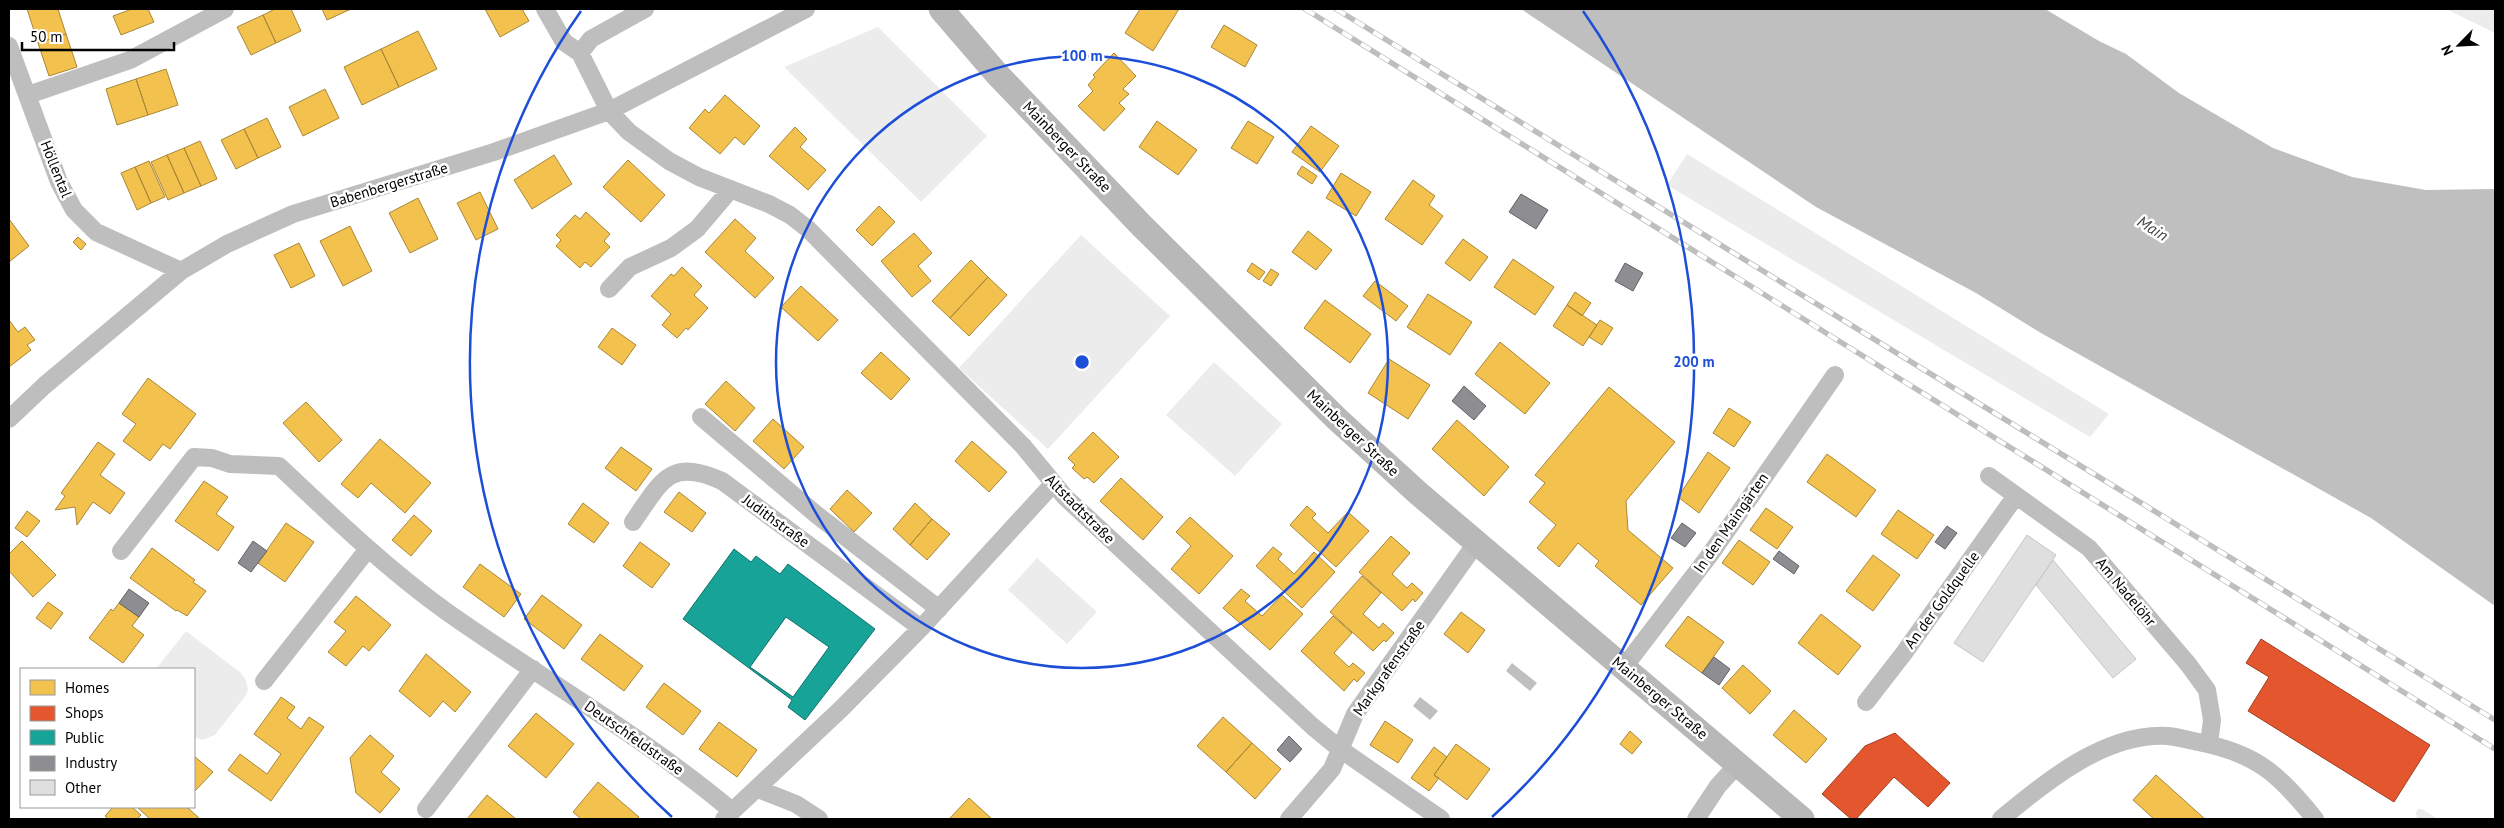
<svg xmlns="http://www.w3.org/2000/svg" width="2504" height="828" viewBox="0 0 2504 828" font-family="'PT Sans',sans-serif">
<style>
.green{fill:#ececec}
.water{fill:#bfbfbf}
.homes{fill:#f2c14e;stroke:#a98737}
.shops{fill:#e4572e;stroke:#a03d20}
.public{fill:#17a398;stroke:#10726a;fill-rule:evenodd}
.industry{fill:#8d8d92;stroke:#636366}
.building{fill:#dfdfdf;stroke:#c7c7c7}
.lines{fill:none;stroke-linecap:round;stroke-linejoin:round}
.street{stroke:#bebebe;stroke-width:18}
.secondary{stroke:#b8b8b8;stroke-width:25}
.rail-casing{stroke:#bebebe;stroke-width:5.5}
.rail{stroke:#fff;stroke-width:4;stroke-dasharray:11;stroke-linecap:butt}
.ring{fill:none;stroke:#1d4ed8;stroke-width:2.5}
.labels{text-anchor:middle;stroke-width:5;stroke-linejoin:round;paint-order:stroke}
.street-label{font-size:15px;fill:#000;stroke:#fff}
.water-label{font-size:16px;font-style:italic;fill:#444;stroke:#fff}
.centre{fill:#1d4ed8;stroke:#fff;stroke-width:2.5}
.ring-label{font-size:15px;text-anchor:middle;font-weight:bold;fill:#1d4ed8;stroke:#fff;stroke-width:5;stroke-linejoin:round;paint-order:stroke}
</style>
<rect width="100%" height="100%" fill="#fff"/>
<path class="green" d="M2446 9H2495V33Z
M878 27 987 136 921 202 784 67Z
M1687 154 2109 414 2090 437 1667 185Z
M1081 235 1170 316 1048 449 959 368Z
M1214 362 1282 424 1235 476 1166 415Z
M1037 558 1097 612 1067 644 1008 590Z
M186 631 241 673 245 678 248 689 246 695 215 735 202 740 194 737V669H156Z
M2418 809H2422L2438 819H2417L2416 813Z"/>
<path class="water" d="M1521 9H2045L2099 41 2126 54 2179 93 2273 148 2352 177 2426 190 2495 189V606L2371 518 2041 333 1976 293 1816 207Z
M1512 663 1537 683 1530 691 1506 671Z
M1420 697 1438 711 1430 720 1413 706Z"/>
<path class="homes" d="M27 9H58L66 34 38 43Z
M132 9H148L154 22 121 35 113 16Z
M275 9H291L301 31 276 43 263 15Z
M322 9H351L327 20Z
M485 9H522L529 21 500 37Z
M1140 9H1179L1153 51 1125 33Z
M263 15 276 43 251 55 237 27Z
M1224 25 1257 45 1245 67 1211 47Z
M418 31 437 69 399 87 381 49Z
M66 34 77 67 49 76 38 43Z
M381 49 399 87 362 105 344 67Z
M1114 53 1136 76 1123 89 1129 94 1119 103 1125 109 1104 131 1078 106 1093 91 1088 85 1095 77 1093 75Z
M166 69 178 105 148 115 136 79Z
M136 79 148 115 117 125 106 89Z
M325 89 339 118 303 136 289 107Z
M725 95 760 126 744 145 735 137 720 154 689 128 705 109 709 113Z
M267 118 281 147 258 158 244 129Z
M1157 121 1197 150 1178 175 1139 147Z
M1248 121 1274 137 1257 164 1231 148Z
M1311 126 1339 146 1320 172 1292 152Z
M795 127 807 139 800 147 826 170 808 190 769 156Z
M244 129 258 158 236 169 221 140Z
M200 141 217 179 201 186 184 148Z
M184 148 201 186 184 193 167 155Z
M167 155 184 193 168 200 151 162Z
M554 155 572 184 532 209 514 180Z
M628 160 665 195 641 222 603 187Z
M149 161 165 197 151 203 135 167Z
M1302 166 1317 176 1312 184 1297 174Z
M135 167 151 203 137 210 121 173Z
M1341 173 1371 192 1356 216 1326 198Z
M1413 180 1435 196 1429 205 1443 216 1422 245 1385 219Z
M480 192 498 229 476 240 457 203Z
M418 198 438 239 410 253 389 213Z
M879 206 895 222 872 246 856 230Z
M586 212 610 234 604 241 610 247 591 267 585 262 580 268 556 246 561 240 556 235 575 215 580 219Z
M9 219 29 246 9 262Z
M735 219 756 238 745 251 774 278 755 298 705 252Z
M350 226 372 271 343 286 320 241Z
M1308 231 1332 250 1316 270 1292 252Z
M914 233 932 253 918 266 931 281 912 297 881 261Z
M78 237 86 244 81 250 73 242Z
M1463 239 1488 257 1470 281 1445 263Z
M299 243 315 276 291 288 274 255Z
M1513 259 1554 287 1535 315 1494 287Z
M971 260 988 277 950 318 932 301Z
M1252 263 1265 272 1259 280 1247 271Z
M682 267 702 286 694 295 708 308 688 330 686 328 677 338 662 325 671 314 651 296 671 274 674 276Z
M1271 269 1279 274 1271 286 1263 281Z
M988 277 1007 295 969 336 950 318Z
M1375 281 1408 306 1396 321 1363 296Z
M801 286 838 320 818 341 781 307Z
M1575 292 1591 303 1582 316 1567 305Z
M1428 294 1472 322 1450 355 1407 327Z
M1325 300 1371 334 1350 363 1304 328Z
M1567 305 1597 325 1583 346 1553 326Z
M9 320 18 332 25 327 35 340 27 345 31 350 9 367Z
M1600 320 1613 328 1602 345 1589 337Z
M612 328 636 345 622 365 598 347Z
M1500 342 1550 383 1525 414 1475 374Z
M881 352 910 379 891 400 861 373Z
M1389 359 1430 385 1408 419 1368 393Z
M148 378 196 414 170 449 163 444 150 461 123 441 136 424 122 414Z
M726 381 755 408 735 431 705 404Z
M1609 387 1675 442 1626 501 1628 530 1673 568 1641 605 1595 566 1599 561 1578 543 1559 567 1537 548 1556 525 1529 502 1545 483 1535 475Z
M306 402 342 440 319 462 283 423Z
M1729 408 1751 422 1734 447 1713 433Z
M773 419 804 447 784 469 753 441Z
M1457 420 1509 467 1484 496 1432 449Z
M1093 432 1119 457 1094 483 1087 477 1084 479 1072 468 1075 465 1068 458Z
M380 439 431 483 405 513 371 483 358 498 341 484Z
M972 441 1007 472 989 492 955 461Z
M98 442 115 454 100 475 125 493 110 514 93 502 77 525 75 507 55 510 65 496 61 493Z
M621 447 652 469 636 491 605 468Z
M1708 452 1730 468 1699 513 1678 497Z
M1827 454 1876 490 1856 517 1807 482Z
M1121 478 1163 517 1143 540 1100 501Z
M204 481 228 497 216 514 234 527 218 551 175 521Z
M847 490 872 513 854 532 830 509Z
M679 492 706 513 692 532 664 512Z
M583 503 609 523 594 543 568 524Z
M915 503 932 519 910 545 893 529Z
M1307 506 1316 514 1312 518 1328 533 1348 512 1369 531 1336 567 1290 525Z
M1766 508 1793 527 1777 549 1750 530Z
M1898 510 1934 535 1917 559 1881 534Z
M27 511 40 521 27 537 15 528Z
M414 515 432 531 411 556 392 540Z
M1190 517 1233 556 1199 594 1171 569 1191 546 1176 532Z
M932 519 950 534 927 560 910 545Z
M286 523 314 542 285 582 258 563Z
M1391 536 1410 553 1392 574 1407 588 1412 583 1423 593 1415 602 1413 599 1402 611 1359 572Z
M1739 540 1770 562 1753 585 1722 563Z
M22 541 56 575 33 597 9 571V554Z
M640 542 670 564 652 588 623 566Z
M1273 547 1282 554 1278 559 1294 574 1314 552 1335 572 1302 608 1256 566Z
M152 548 195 580 193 582 206 591 187 616 177 610 176 611 130 578Z
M1873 555 1900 575 1873 611 1846 591Z
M480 564 521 594 504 617 463 587Z
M1362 576 1381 593 1363 614 1379 628 1383 623 1394 633 1386 642 1384 640 1373 651 1330 612Z
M1241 589 1250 596 1245 601 1262 616 1282 595 1303 614 1270 650 1223 608Z
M542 595 582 625 564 649 524 619Z
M356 596 391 625 369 651 363 646 346 666 328 652 346 631 334 622Z
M48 602 63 613 51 629 36 618Z
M119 603 139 617 132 626 144 635 123 663 89 638 111 609 113 611Z
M1461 612 1485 630 1468 653 1444 634Z
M1821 614 1861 646 1838 675 1798 643Z
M1333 616 1352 633 1334 653 1349 667 1353 663 1365 673 1357 682 1354 679 1344 691 1301 651Z
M1688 616 1724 642 1702 673 1665 646Z
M600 634 643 666 624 691 581 659Z
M426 654 471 692 455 712 443 701 430 717 399 691Z
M1743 665 1771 691 1750 714 1722 688Z
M664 683 701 711 683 735 646 707Z
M281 697 295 707 287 718 301 729 309 717 324 727 271 801 228 770 240 754 267 774 281 754 254 734Z
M1794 710 1827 739 1806 763 1773 735Z
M536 713 574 744 546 778 508 746Z
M1223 717 1252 743 1226 772 1197 746Z
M1385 721 1413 740 1398 763 1370 745Z
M719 722 757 750 737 777 699 749Z
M1630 731 1642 742 1632 754 1620 744Z
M370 735 394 756 381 772 400 789 380 813 356 793 350 758Z
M1252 743 1281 769 1255 799 1226 772Z
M1456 744 1490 769 1467 800 1434 775Z
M1434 747 1447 757 1434 775 1439 778 1429 791 1411 778Z
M194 756 213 772 194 792Z
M2156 775 2205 819H2154L2133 800Z
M598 782 639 817 636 819H581L573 812Z
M487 795 516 819H467Z
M969 798 992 819H949Z
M113 807H132L141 815 137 819H108L105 816Z
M137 807H187L200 819H150Z"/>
<path class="shops" d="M2261 639 2430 745 2394 802 2248 711 2269 677 2246 663Z
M1895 733 1950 783 1928 807 1894 777 1856 819H1851L1822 794 1865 746Z"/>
<path class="public" d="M734 549 751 562 756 556 780 574 788 564 875 629 805 720 788 707 792 700 683 619ZM786 617 829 647 793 697 750 667Z"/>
<path class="industry" d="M1521 194 1548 210 1536 229 1509 212Z
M1625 263 1643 273 1633 291 1615 281Z
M1464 386 1486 406 1474 420 1452 401Z
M1682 523 1696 533 1685 547 1671 538Z
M1947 526 1957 533 1945 549 1935 542Z
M253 541 267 551 251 572 238 563Z
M1779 551 1799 566 1794 574 1773 559Z
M129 589 149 603 139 617 119 603Z
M1714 657 1730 669 1719 685 1702 673Z
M1289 736 1302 749 1290 762 1277 750Z"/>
<path class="building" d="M2027 535 2056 555 1983 662 1954 643Z
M2053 560 2136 659 2113 678 2036 585Z"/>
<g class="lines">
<path class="street" d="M545 9 564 42 580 53 609 111 629 132 669 161 699 177 769 204 790 215 808 229 1023 446 1065 497 1312 726 1340 749 1441 819
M9 46 59 182 74 210 96 232 181 271
M580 53 591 39 645 9
M28 95 130 60 225 9
M609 289 630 267 671 248 697 229 731 189
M701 417 817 515 939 609
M9 419 45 385 181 271 227 244 293 214 494 152 609 111 806 9
M1989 476 2089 548 2188 664 2207 690 2212 720 2209 744
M633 522C661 482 669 457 722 481L921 628
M121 551 194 457 212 458 230 464 279 466C333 517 387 569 447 612 542 679 643 736 732 811
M1624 667 1709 556 1835 375
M264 681 368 549
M1866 702 1904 653 2015 497
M758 789 796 804 819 819
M426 809 533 669
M724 819 841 709 921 628 1053 484
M1289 819 1332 769 1355 714 1477 542
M1696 819 1718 786 1738 764
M2001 819C2045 782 2106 732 2168 736 2178 737 2188 740 2198 742 2256 753 2279 774 2315 819"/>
<path class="secondary" d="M941 9 997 74 1142 226 1337 419 1418 493 1802 819"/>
<defs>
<path id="rail" d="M1305 9 2495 749
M1336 9 2495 720"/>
</defs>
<use href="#rail" class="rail-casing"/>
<use href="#rail" class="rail"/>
</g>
<g class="ring">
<circle cx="1082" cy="362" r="306"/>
<path d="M672 817A612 612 0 0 1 581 11M1583 11A612 612 0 0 1 1492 817"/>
</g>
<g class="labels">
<g class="street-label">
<text transform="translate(1067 147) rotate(46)" y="5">Mainberger Straße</text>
<text transform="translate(56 169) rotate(68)" y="5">Höllental</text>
<text transform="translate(389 185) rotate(-17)" y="5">Babenbergerstraße</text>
<text transform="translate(1353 433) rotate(43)" y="5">Mainberger Straße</text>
<text transform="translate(1080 509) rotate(45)" y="5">Altstadtstraße</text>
<text transform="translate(776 521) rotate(36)" y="5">Judithstraße</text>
<text transform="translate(1731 523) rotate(-55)" y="5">In den Maingärten</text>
<text transform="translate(2126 592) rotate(50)" y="5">Am Nadelöhr</text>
<text transform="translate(1942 600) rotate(-54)" y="5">An der Goldquelle</text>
<text transform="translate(1389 668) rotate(-55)" y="5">Markgrafenstraße</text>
<text transform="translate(1660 698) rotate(40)" y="5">Mainberger Straße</text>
<text transform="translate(634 738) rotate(35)" y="5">Deutschfeldstraße</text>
</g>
<g class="water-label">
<text transform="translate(2153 228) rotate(32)" y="6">Main</text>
</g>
</g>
<circle cx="1082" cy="362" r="8" class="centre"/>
<g class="ring-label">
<text x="1082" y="61">100 m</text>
<text x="1694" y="367">200 m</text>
</g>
<rect width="2504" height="828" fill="none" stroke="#000000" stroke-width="20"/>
<rect x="20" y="668" width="175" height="140" fill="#ffffff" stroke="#999999"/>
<rect x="30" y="680" width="25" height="15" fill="#f2c14e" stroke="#999999"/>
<text x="65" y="693" font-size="15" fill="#000000">Homes</text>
<rect x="30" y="706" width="25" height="15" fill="#e4572e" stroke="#999999"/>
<text x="65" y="718" font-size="15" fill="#000000">Shops</text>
<rect x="30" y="730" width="25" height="15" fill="#17a398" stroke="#999999"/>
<text x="65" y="743" font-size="15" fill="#000000">Public</text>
<rect x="30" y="756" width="25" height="15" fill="#8d8d92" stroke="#999999"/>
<text x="65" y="768" font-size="15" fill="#000000">Industry</text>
<rect x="30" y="780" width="25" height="15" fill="#dfdfdf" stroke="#999999"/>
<text x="65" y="793" font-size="15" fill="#000000">Other</text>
<g transform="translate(2459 45) rotate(246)" stroke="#ffffff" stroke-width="4" paint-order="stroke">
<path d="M0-4L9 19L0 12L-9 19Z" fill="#000000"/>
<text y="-8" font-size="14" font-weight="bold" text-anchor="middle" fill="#000000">N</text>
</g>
<path d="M22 42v8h152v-8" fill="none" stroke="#000000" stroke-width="2.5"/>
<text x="30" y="42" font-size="15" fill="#000000" stroke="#ffffff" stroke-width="4" paint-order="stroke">50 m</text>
</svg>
